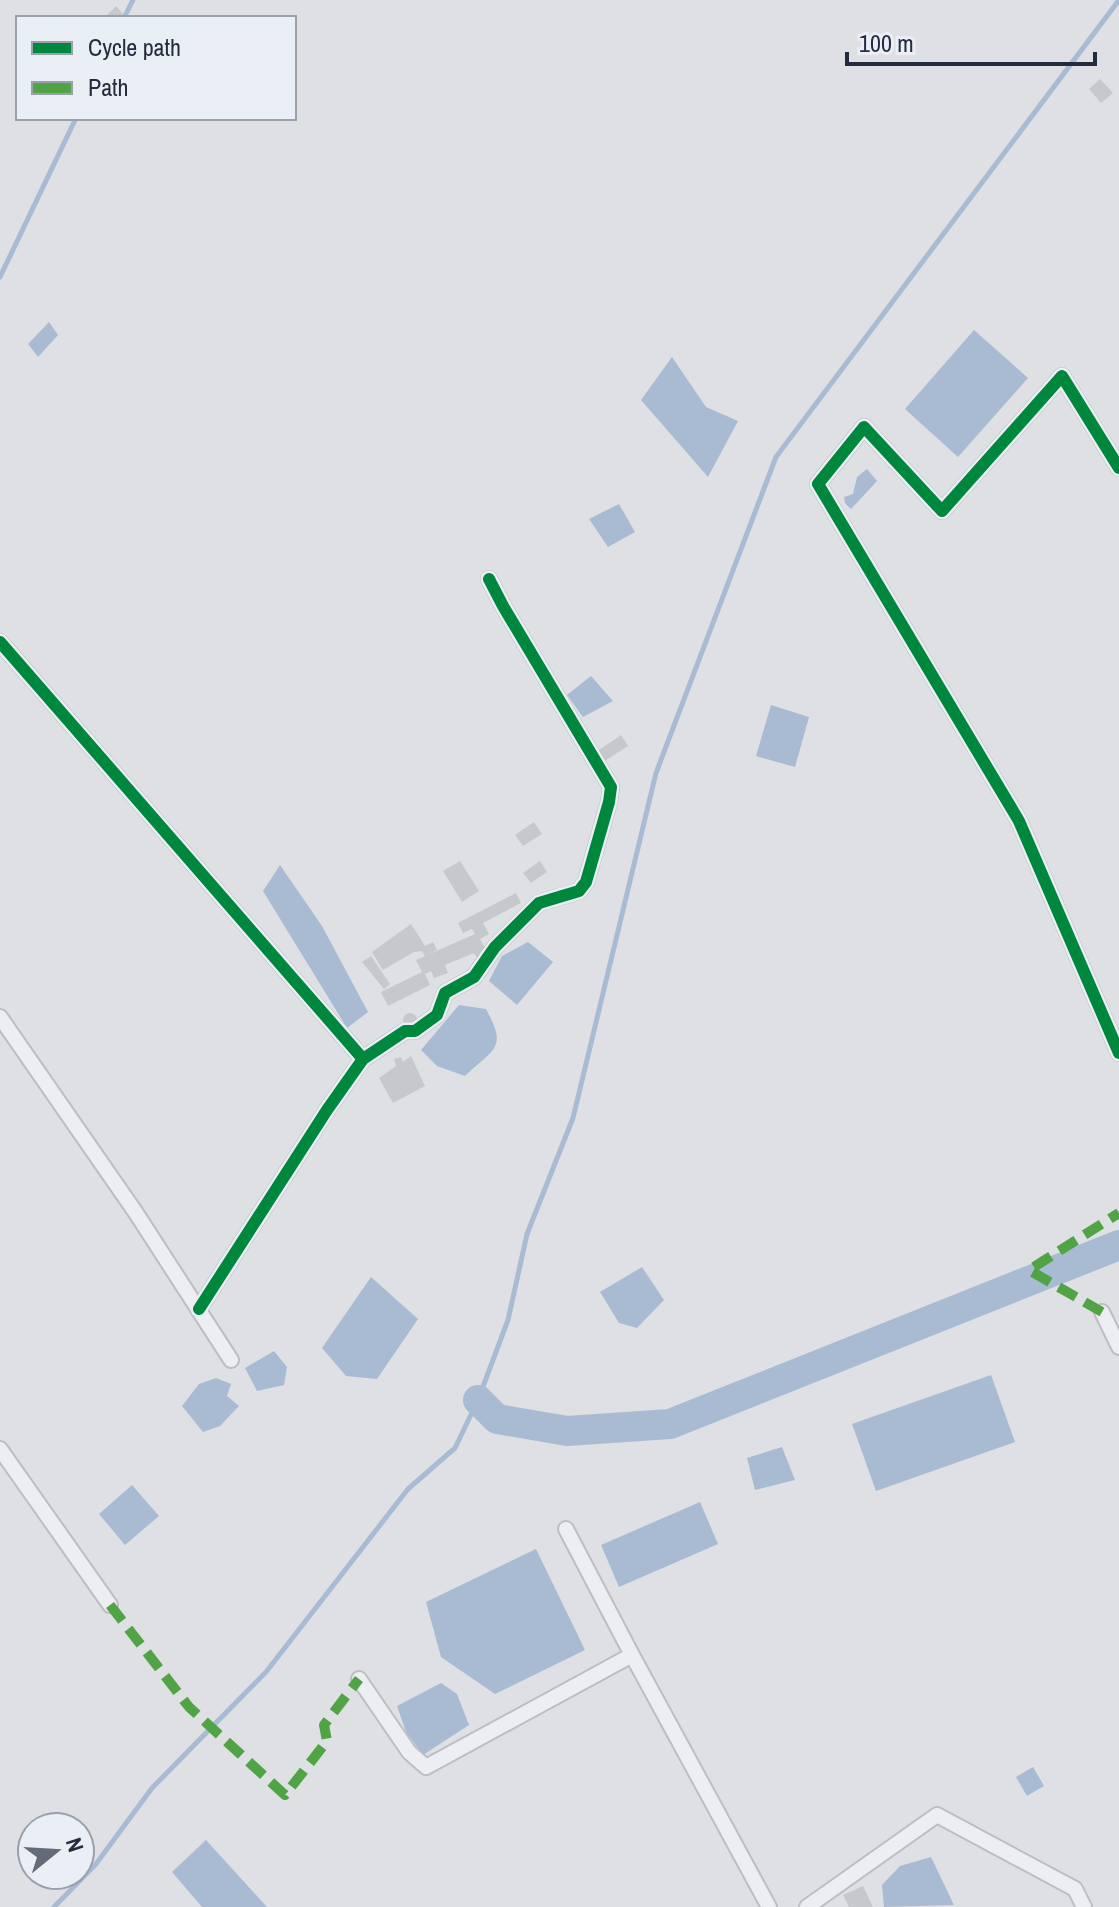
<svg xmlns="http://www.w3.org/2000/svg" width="1119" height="1907" viewBox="0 0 1119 1907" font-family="'Archivo Narrow',sans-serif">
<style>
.water{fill:#a8bbd3}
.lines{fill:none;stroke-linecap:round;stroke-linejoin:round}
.stream{stroke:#a8bbd3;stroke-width:5}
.river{stroke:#a8bbd3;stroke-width:30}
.building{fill:#c6c8cc}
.minor-casing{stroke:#bcbec2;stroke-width:18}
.minor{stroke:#edeef1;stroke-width:14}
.quiet{stroke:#50a446;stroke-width:10;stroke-dasharray:20 10;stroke-linecap:butt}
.cycleway-casing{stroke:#eaeef5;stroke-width:17}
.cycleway{stroke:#00873e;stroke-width:12}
</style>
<rect width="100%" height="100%" fill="#dee0e4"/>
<path class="water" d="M49 322 58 335 38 357 28 344Z
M974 330 1028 378 958 457 905 409Z
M672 357 706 407 738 421 708 477 641 400Z
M867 469 877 481 851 509 845 503 844 497 853 494 857 477Z
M619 504 635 532 608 547 589 519Z
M591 676 613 701 583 717 567 695Z
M771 705 809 717 795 767 756 756Z
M280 865 322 926 368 1012 347 1028 263 891Z
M528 942 553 962 517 1005 489 981 502 956Z
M459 1005 486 1009C508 1049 494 1048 465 1076L437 1066 421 1050Z
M642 1267 664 1300 637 1328 619 1323 600 1292Z
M371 1277 418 1319 377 1379 346 1376 322 1348Z
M274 1351 287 1367 284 1385 257 1391 245 1368Z
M991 1375 1015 1442 876 1491 852 1424Z
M216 1378 231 1384 227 1396 239 1406 220 1426 203 1432 182 1406 199 1384Z
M782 1447 795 1480 755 1490 747 1458Z
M132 1485 159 1516 125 1545 99 1514Z
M700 1502 718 1544 619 1587 601 1545Z
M536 1549 585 1650 495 1694 441 1657 426 1602Z
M441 1683 457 1694 469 1725 423 1755 406 1732 397 1706Z
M1033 1767 1044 1786 1027 1796 1016 1777Z
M206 1840 267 1907H202L172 1872Z
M931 1857 954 1905 884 1907 882 1885 900 1866Z"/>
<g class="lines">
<path class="stream" d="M124 18 133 0
M0 277 76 118
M54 1907 96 1864 152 1788 266 1672 408 1489 455 1448 478 1400 508 1320 527 1234 573 1118 656 773 776 457 1119 0"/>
<path class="river" d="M478 1400 497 1419 567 1431 670 1424 1119 1245"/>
</g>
<path class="building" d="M116 6 123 14 119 18H104Z
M1100 79 1113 93 1101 103 1089 89Z
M621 735 628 746 600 764 593 754Z
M534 822 542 834 523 846 515 835Z
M460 861 479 891 462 902 443 871Z
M540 861 547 872 531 883 523 873Z
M516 893 521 903 483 923 489 934 480 939 487 952 477 958 474 953 445 965 448 973 434 978 431 971 425 974 430 985 388 1006 381 992 422 972 416 960 475 934 472 929 463 933 458 923Z
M411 924 425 946 433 942 437 950 425 956 422 951 414 952 383 970 372 952Z
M371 956 390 984 384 989 362 962Z
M403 1020a7 7 0 1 1 14 0a7 7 0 1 1-14 0Z
M411 1056 425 1086 393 1103 379 1078 396 1066 394 1059 401 1057 403 1062Z
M863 1886 873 1907H849L843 1895Z"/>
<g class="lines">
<defs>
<path id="minor" d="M1119 468 1062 376 942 511 864 427 818 484 1019 821 1119 1053
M0 642 363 1059
M0 1017 136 1213 231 1360
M199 1309 327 1110 363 1059 405 1031H415L437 1015 445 993 474 977 495 947 539 903 579 891 586 882 609 802 611 787 503 606 489 579
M1102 1312 1119 1347
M0 1449 110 1605
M566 1529 632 1655 769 1907
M359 1679 409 1752 426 1767 632 1655
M807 1907 937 1815 1075 1889 1084 1907"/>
</defs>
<use href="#minor" class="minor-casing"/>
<use href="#minor" class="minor"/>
<path class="quiet" d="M1102 1312 1029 1270 1119 1213
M110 1605 189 1707 285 1795 327 1741 324 1725 359 1679"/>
<defs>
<path id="cycleway" d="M1119 468 1062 376 942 511 864 427 818 484 1019 821 1119 1053
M0 642 363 1059
M199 1309 327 1110 363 1059 405 1031H415L437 1015 445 993 474 977 495 947 539 903 579 891 586 882 609 802 611 787 503 606 489 579"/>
</defs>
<use href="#cycleway" class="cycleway-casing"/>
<use href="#cycleway" class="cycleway"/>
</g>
<rect x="16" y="16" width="280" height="104" fill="#eaeef5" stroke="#9aa0ac" stroke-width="2"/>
<rect x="32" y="42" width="40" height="12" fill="#00873e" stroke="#9aa0ac" stroke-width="2"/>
<text x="88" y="56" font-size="24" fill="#232c3e">Cycle path</text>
<rect x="32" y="82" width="40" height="12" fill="#50a446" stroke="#9aa0ac" stroke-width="2"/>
<text x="88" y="96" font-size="24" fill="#232c3e">Path</text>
<g transform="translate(56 1851) rotate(72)"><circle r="38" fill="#eaeef5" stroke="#9aa0ac" stroke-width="2"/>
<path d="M0-6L14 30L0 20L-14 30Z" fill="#646b78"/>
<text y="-12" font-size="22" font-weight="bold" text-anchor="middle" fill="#232c3e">N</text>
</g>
<path d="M847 52v12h248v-12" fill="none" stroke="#232c3e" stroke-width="4"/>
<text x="859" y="52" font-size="24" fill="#232c3e" stroke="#eaeef5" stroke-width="6" paint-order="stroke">100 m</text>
</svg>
